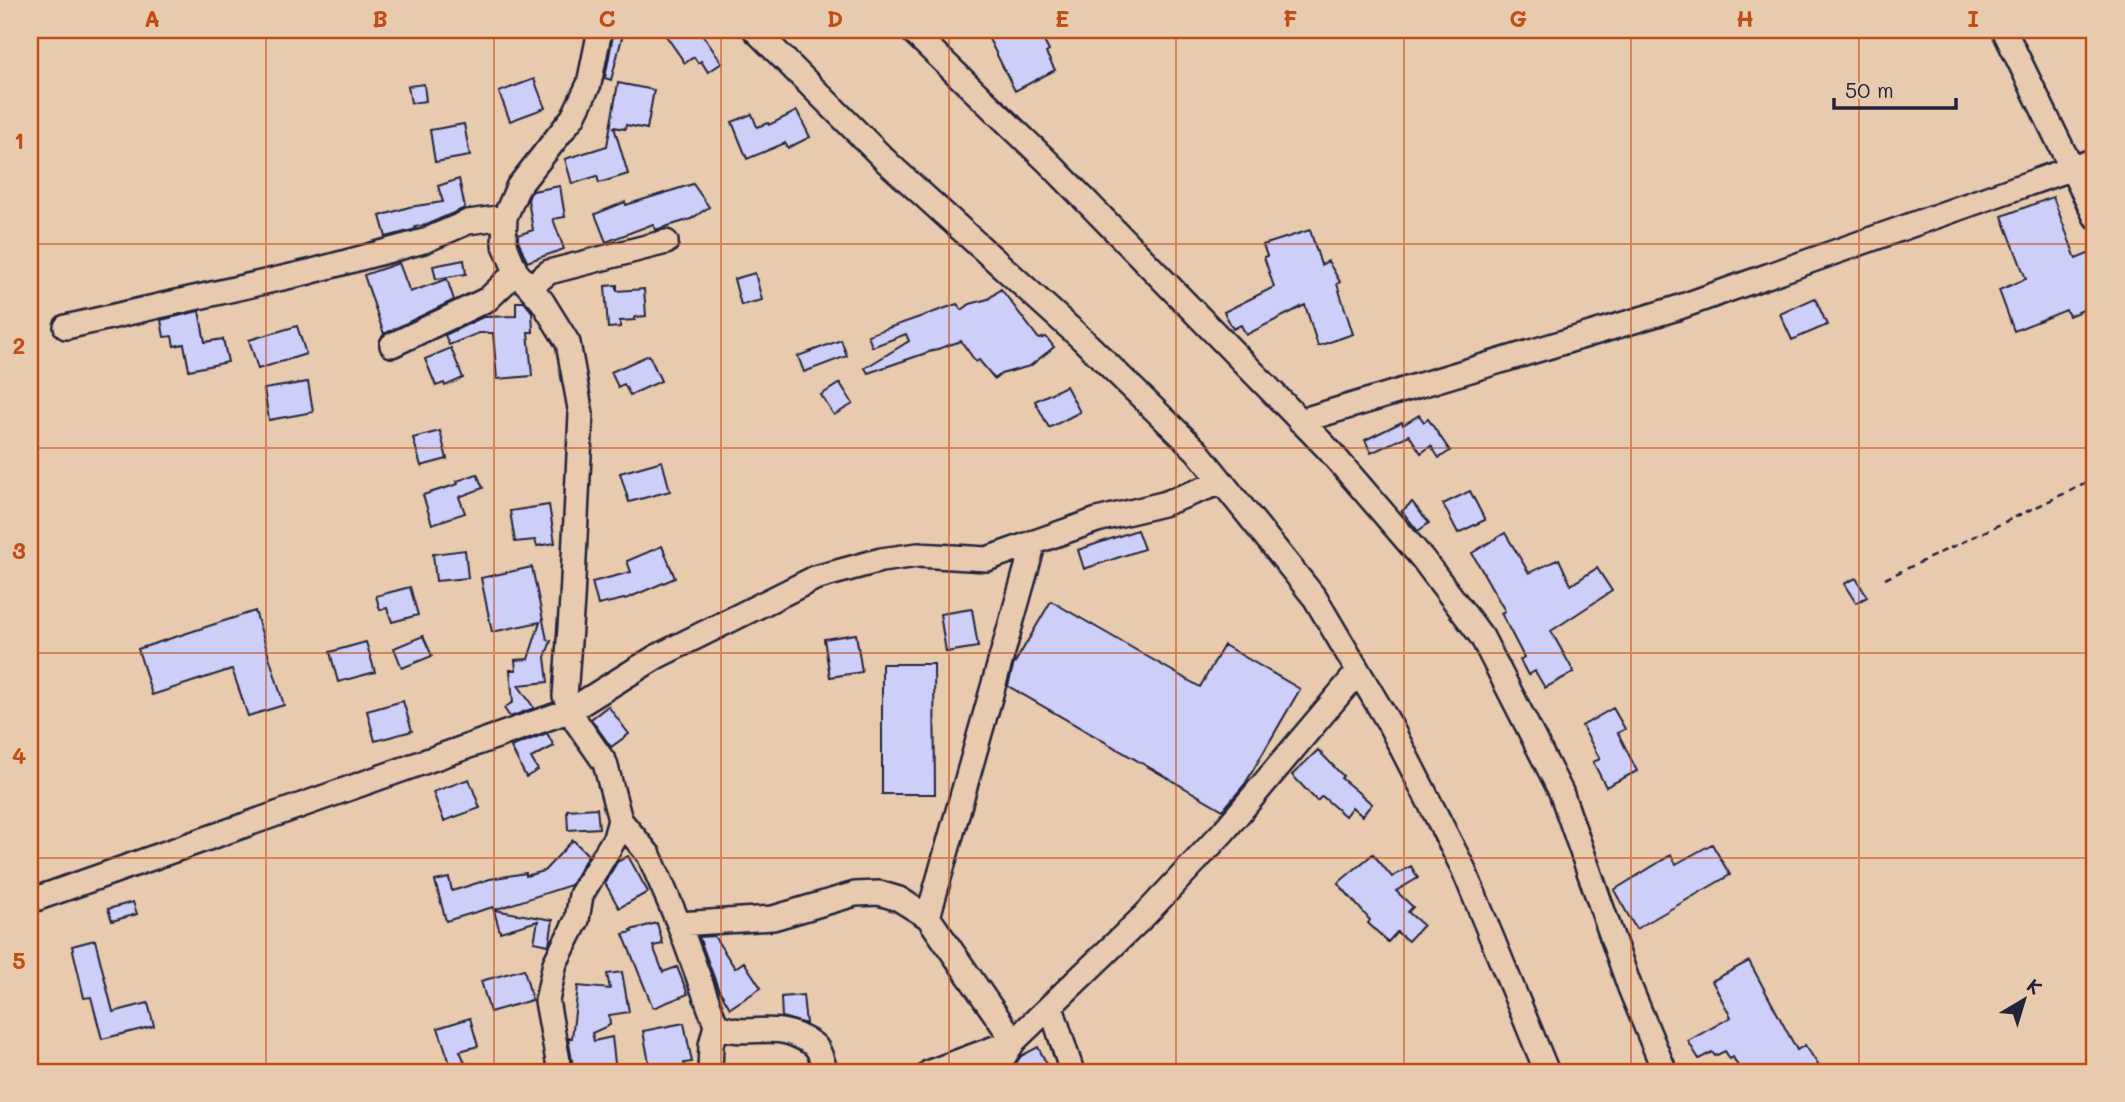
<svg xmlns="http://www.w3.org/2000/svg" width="2125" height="1102" viewBox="0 0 2125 1102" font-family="Mali,sans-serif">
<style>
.building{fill:#cecff8;stroke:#22223b;stroke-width:2}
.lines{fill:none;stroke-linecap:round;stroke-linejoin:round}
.minor-casing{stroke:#22223b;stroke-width:28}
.path{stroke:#22223b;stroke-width:2.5;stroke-dasharray:7 5;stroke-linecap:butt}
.minor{stroke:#e8cbaf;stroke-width:23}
.grid{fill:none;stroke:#c04e15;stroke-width:2;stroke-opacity:0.55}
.neatline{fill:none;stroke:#c04e15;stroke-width:2.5}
.grid-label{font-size:23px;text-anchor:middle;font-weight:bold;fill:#c04e15}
</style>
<rect width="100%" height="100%" fill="#e8cbaf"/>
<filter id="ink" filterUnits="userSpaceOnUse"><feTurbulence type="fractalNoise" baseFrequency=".0143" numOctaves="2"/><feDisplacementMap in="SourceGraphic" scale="14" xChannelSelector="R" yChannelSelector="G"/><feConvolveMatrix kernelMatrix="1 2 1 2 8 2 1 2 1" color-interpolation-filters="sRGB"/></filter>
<g filter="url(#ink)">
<path class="building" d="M614 30H624L611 80 605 78Z
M662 30H699L722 63 708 72 701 61 698 63 694 57 685 63Z
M1007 30H1038L1049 51 1046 53 1055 70 1015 91 989 39Z
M534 79 545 108 510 121 499 92Z
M618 83 654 90 647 129 626 125 625 129 614 127 628 174 599 183 597 176 572 184 565 159 607 146Z
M424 84 426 101 411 103 408 86Z
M797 111 810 137 788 148 785 143 747 159 732 122 752 114 757 127 768 123 769 125Z
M464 124 470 156 435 162 430 130Z
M459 179 465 208 428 224 415 227 416 229 386 237 380 216 409 207 443 202 438 186Z
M693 184 709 207 691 219 655 230 653 224 606 242 595 214 625 202 626 205Z
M560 186 565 217 553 219 564 249 527 262 518 240V235L533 230 528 200 530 194 533 191Z
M2053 197 2076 259 2095 251V305L2069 316 2066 310 2014 331 1999 290 2026 279 2002 216Z
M1310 230 1321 265 1328 261 1340 282 1337 284 1353 334 1318 346 1305 305 1246 335 1241 325 1233 329 1224 312 1274 287 1264 257 1267 256 1263 245Z
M464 260 466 274 436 279 433 266Z
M399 263 410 292 447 279 454 300 384 334 364 275Z
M755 273 762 300 741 305 734 279Z
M617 285V291L644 289 646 316 635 317V320L620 321V327L608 328 605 286Z
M1001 289 1039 339 1046 337 1054 347 1030 366 1001 374 995 379 979 360 976 362 961 341 868 373 865 368 909 341 906 334 872 347 868 335 957 304 962 310 970 304 988 299Z
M1815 298 1827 325 1792 340 1780 314Z
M516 302H524L532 312 533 332H528L532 376 497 379 493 333H479L449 345 445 335 483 317 516 316Z
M199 311 205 342 223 339 228 362 189 370 184 344 174 346 172 336 164 337 161 320Z
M297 326 306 354 258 369 249 340Z
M841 340 847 356 804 372 798 356Z
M451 348 463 378 445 386 444 383 436 386 425 359Z
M649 355 661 381 630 395 624 384 618 387 611 372Z
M308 382 313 412 269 420 264 389Z
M840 383 853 404 834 415 821 395Z
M1066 386 1080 412 1049 428 1035 401Z
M1419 415 1424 422 1428 419 1450 451 1439 458 1431 446 1421 453 1409 435 1371 453 1365 440 1402 422 1403 425Z
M440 431 447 459 421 466 413 438Z
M662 461 670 491 629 502 620 473Z
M477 474 483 488 459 497 465 513 432 524 423 495 458 484 457 481Z
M1470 491 1485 520 1458 533 1443 504Z
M1412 502 1429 523 1418 531 1402 511Z
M549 505 555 543 537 546 535 540 515 542 510 511Z
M1137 530 1144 549 1084 569 1078 550Z
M1505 533 1529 573 1559 559 1571 585 1597 568 1612 591 1551 631 1574 672 1545 688 1535 671 1528 675 1520 660 1524 657 1501 613 1505 611 1472 553Z
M662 546 675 578 628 598 598 605 592 582 631 572 627 561Z
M465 550 468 578 436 581 433 554Z
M532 567 547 640 551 641 545 657 548 682 518 685 534 708 510 717 504 708 513 702 510 670H516L515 660 528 659 540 622 492 632 481 578Z
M1856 578 1867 597 1856 603 1844 584Z
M410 587 418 615 392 622 387 608 380 610 376 596Z
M1051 601 1200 687 1224 645 1300 689 1245 784 1223 810 1008 686 1013 666Z
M972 609 978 647 946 652 940 614Z
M255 611 284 705 248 716 232 669 152 695 138 649Z
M856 634 862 672 830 677 824 639Z
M423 636 432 656 402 668 394 648Z
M366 642 375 672 338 682 330 652Z
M882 664H934L935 794H882Z
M403 701 412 731 375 741 367 711Z
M608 706 629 734 611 747 591 719Z
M1613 708 1625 729 1618 733 1637 771 1606 787 1593 762 1600 759 1582 726Z
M547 733 554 746 531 758 538 770 526 777 511 747Z
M1318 750 1343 776 1341 778 1372 804 1362 816 1352 807 1345 816 1322 796 1317 801 1292 775Z
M469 779 480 808 444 821 433 792Z
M597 808 599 828 568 830 567 810Z
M573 840 588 855 571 885 494 910 553 920 549 945 534 942 538 921 500 932 493 907 446 921 435 881 449 878 452 891 490 879 526 873V876L544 871Z
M1712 844 1730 875 1636 929 1614 890 1671 855 1676 864Z
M1373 854 1392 877 1411 866 1418 878 1396 891 1413 907 1408 912 1423 925 1408 941 1397 932 1388 942 1368 923 1370 920 1338 883Z
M628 856 648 892 619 908 605 883 617 862Z
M133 902 137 914 112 921 108 909Z
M657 923 663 944 653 946 663 972 677 967 688 994 653 1008 623 934 632 932 631 930Z
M714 936 735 968 744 962 761 988 730 1008 718 988 699 937Z
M95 940 113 1012 148 1003 154 1026 102 1039 91 997 84 998 72 946Z
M1749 961 1797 1050 1805 1045 1823 1072H1741L1733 1057 1730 1059 1725 1051 1715 1056 1712 1052 1699 1059 1688 1041 1731 1017 1712 981Z
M524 969 532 1000 490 1012 481 981Z
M622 972 629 1012 609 1015 610 1025 592 1033 594 1041 612 1037 616 1072H574L568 1038H572L578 986 610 989 607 974Z
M803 995 806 1024 782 1017 781 997Z
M470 1018 478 1046 460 1051 469 1072H453L438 1028Z
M684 1023 692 1062 684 1063 686 1072H665L664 1065 650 1068 643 1031Z
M1038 1047 1051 1072H1019L1015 1065 1021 1056Z"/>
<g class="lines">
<defs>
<path id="minor" d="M755 30 888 163 1082 339 1197 451 1315 598 1390 725 1463 868 1547 1072
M911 30 1050 164 1328 449 1422 558 1482 637 1561 792 1630 988 1665 1072
M2004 30 2095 216
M530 287 549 272 666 242
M66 327 309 272 424 241 468 222 505 217
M392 345 488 299 516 272
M1300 421 1674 309 2095 160
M620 820 649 855 679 924 716 1025C746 1039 771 1021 802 1038 806 1040 813 1043 816 1047 821 1053 823 1065 826 1072
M30 901 571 710 656 657 815 578 881 560 918 555 987 559 1097 520 1163 504 1222 482
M928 917 1034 542
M679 924 773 918 855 894 879 893 899 899 928 917 1014 1041
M1051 1007 1072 1072
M560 1072 547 1001 555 963 577 920 581 895 615 838 620 820 605 763 577 723 565 696 572 600 581 414 568 343 542 301 516 272 504 243 505 217 518 187 573 117 589 84 600 30
M710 1072 711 1045 716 1025
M930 1072 1014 1041
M994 1072 1014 1041 1145 915 1223 832 1358 672"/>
</defs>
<use href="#minor" class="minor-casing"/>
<path class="path" d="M1885 579 2095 479"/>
<use href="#minor" class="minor"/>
</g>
</g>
<path class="grid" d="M266 30V1072M494 30V1072M721 30V1072M949 30V1072M1176 30V1072M1404 30V1072M1631 30V1072M1859 30V1072M30 244H2095M30 448H2095M30 653H2095M30 858H2095"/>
<rect width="2125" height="1102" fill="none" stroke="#e8cbaf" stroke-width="77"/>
<g transform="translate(2024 1000) rotate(38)" stroke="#e8cbaf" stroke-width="5" paint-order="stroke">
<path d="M0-5L12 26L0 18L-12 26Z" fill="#22223b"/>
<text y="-10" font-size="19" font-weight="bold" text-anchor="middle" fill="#22223b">K</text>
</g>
<path d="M1834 98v10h122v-10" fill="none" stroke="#22223b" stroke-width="3.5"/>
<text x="1845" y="98" font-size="21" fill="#22223b" stroke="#e8cbaf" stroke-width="5" paint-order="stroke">50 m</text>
<rect x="38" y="38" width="2048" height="1026" class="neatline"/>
<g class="grid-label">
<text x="152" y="27">A</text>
<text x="380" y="27">B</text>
<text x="607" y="27">C</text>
<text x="835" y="27">D</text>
<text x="1062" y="27">E</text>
<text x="1290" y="27">F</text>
<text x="1518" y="27">G</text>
<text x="1745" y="27">H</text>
<text x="1973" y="27">I</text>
<text x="19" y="149">1</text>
<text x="19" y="354">2</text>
<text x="19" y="559">3</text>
<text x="19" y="764">4</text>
<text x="19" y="969">5</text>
</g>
</svg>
